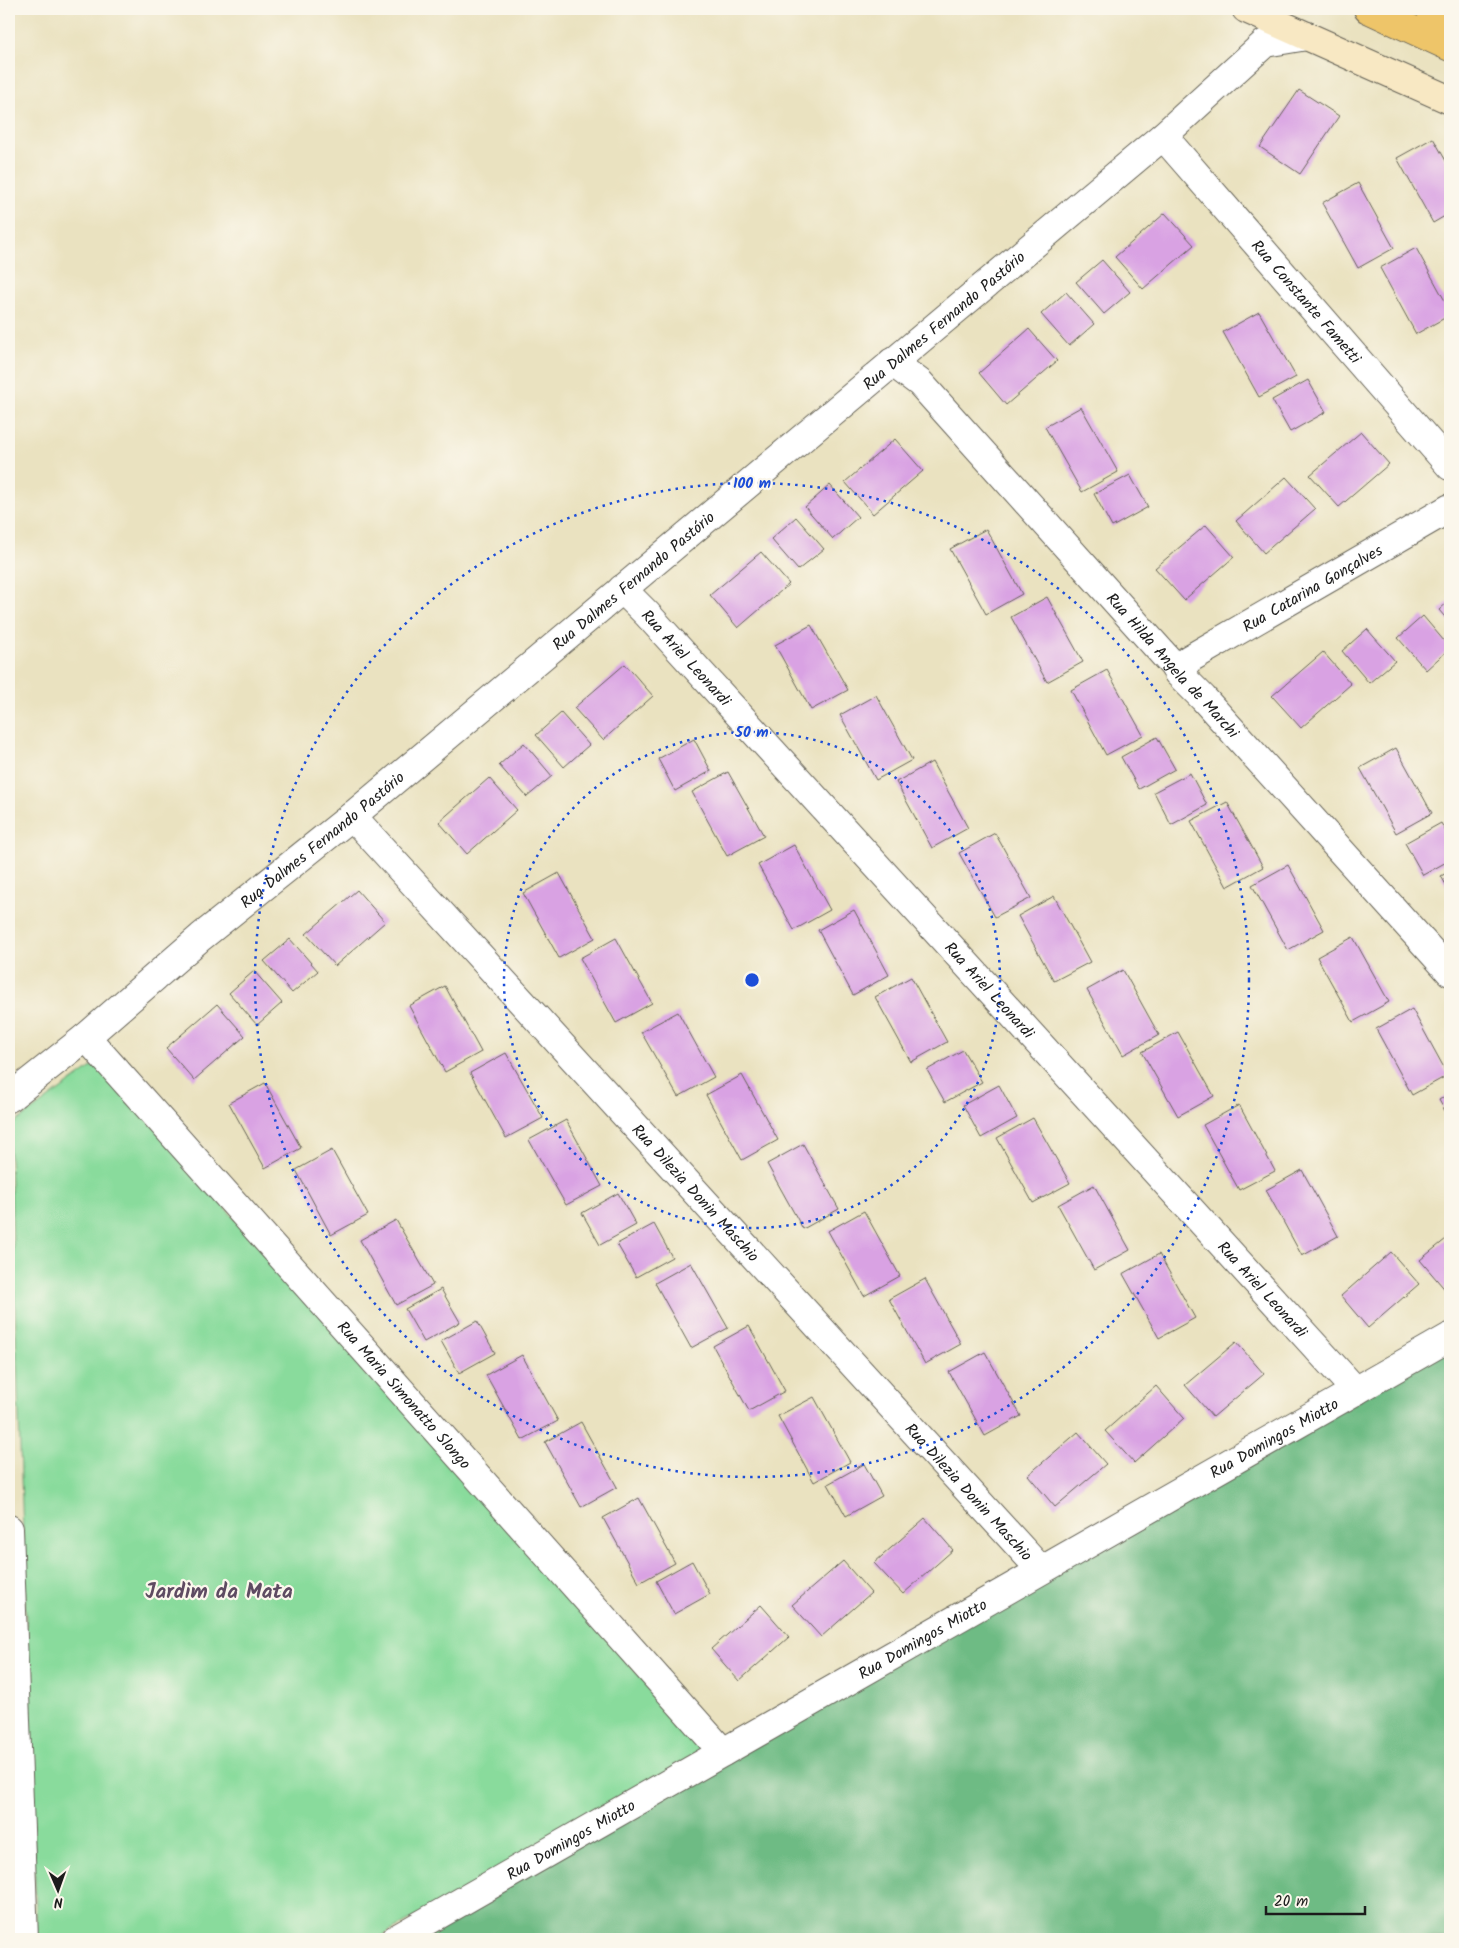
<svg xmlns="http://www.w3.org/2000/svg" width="1459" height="1948" viewBox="0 0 1459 1948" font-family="Kalam,sans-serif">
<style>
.green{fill:#89db9c;stroke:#527c5c}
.forest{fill:#6ebb84;stroke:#456c50}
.building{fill:#d9a2e3}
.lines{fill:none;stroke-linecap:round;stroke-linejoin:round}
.minor-casing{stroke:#646155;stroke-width:30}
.tertiary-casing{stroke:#646155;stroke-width:30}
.secondary-casing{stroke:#646155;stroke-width:30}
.primary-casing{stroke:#646155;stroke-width:30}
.minor{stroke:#fff;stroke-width:28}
.tertiary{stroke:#fff;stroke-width:28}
.secondary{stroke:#f8e8c3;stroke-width:28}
.primary{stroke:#eec569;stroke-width:28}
.ring{fill:none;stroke:#1d4ed8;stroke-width:2.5;stroke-dasharray:2.5 5}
.labels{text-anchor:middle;stroke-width:4.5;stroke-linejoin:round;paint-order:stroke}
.street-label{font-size:16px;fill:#1c1c1c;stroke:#fbf7ec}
.district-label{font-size:21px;font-weight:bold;fill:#5e4b62;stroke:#fbf7ec}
.centre{fill:#1d4ed8;stroke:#fbf7ec;stroke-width:2.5}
.ring-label{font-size:15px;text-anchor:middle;font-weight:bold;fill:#1d4ed8;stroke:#fbf7ec;stroke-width:4.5;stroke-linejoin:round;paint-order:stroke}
</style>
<rect width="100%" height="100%" fill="#fbf7ec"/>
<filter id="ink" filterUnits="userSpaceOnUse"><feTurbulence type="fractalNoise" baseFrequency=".02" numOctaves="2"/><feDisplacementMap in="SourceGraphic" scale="10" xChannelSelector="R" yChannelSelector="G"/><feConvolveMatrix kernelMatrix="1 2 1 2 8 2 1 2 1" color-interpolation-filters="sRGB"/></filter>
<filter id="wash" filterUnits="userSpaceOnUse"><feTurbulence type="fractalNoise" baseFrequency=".0096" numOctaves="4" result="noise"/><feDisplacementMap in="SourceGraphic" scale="20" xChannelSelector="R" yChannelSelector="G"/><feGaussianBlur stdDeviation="1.12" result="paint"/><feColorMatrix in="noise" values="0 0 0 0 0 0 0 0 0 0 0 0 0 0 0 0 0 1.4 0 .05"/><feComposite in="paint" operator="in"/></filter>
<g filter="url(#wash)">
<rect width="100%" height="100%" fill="#eae2c0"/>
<path class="green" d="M97 1063 707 1752 377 1939H37L9 1127Z"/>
<path class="forest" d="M1450 1339V1939H402Z"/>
<g id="blocks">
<path class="building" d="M1299 90 1339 116 1300 174 1260 147Z
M1433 138 1450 168V213L1433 223 1397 158Z
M1358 183 1394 248 1358 268 1322 203Z
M1165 213 1194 245 1143 289 1115 257Z
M1416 248 1450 310V315L1416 334 1380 268Z
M1102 260 1130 292 1104 314 1076 282Z
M1066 292 1094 324 1069 346 1041 314Z
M1259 312 1296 377 1259 397 1223 332Z
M1029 329 1057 361 1006 405 979 373Z
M1308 380 1326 412 1290 432 1272 400Z
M1081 407 1118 472 1082 492 1045 427Z
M1361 432 1389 464 1339 507 1310 475Z
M895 439 923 471 873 514 845 482Z
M1130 475 1148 507 1112 527 1094 494Z
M1286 477 1315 509 1264 553 1236 521Z
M830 485 858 517 833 539 805 507Z
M796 517 824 549 798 570 771 539Z
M1206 525 1234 557 1184 600 1155 568Z
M986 529 1022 594 986 614 950 549Z
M761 552 789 584 738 628 710 595Z
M1047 597 1083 662 1047 682 1011 617Z
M1450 600V623L1439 610Z
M1423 616 1450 648 1426 670 1398 638Z
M811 625 848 690 811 710 775 645Z
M1367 629 1395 661 1369 683 1342 651Z
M1323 652 1351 684 1301 728 1272 696Z
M625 664 653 696 603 740 574 708Z
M1107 670 1143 735 1106 755 1071 690Z
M876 695 912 760 876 780 840 715Z
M561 713 589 745 564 767 536 735Z
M1157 737 1175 769 1139 789 1121 757Z
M694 739 711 771 675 791 658 759Z
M524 743 552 776 527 797 499 765Z
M1396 748 1432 813 1396 833 1360 768Z
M932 762 968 828 932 848 896 782Z
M728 772 764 836 727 856 692 792Z
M1190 773 1207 805 1171 825 1154 792Z
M489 778 517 810 467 854 439 822Z
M1227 802 1263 867 1227 887 1191 821Z
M1441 823 1450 839V860L1423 875 1405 843Z
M995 833 1031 898 995 917 959 853Z
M794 845 830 910 794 930 758 865Z
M1288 865 1324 930 1288 950 1252 885Z
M1450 871V892L1441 876Z
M559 873 595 938 559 958 523 893Z
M357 890 385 922 335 966 306 934Z
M1054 896 1090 962 1054 981 1018 916Z
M854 910 889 975 853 995 818 930Z
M1353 937 1389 1002 1353 1022 1317 957Z
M616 938 652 1003 616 1023 580 958Z
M290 939 318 971 292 993 264 961Z
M1123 970 1159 1035 1123 1055 1087 990Z
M254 971 282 1003 257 1025 229 993Z
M911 977 947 1042 911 1062 875 997Z
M445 986 481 1052 445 1072 409 1006Z
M217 1004 245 1036 194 1080 166 1048Z
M1412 1009 1448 1075 1412 1095 1376 1029Z
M678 1012 714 1077 678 1097 641 1032Z
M1178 1032 1214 1096 1178 1116 1142 1052Z
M963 1050 982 1082 945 1102 927 1070Z
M506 1053 543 1118 506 1138 470 1073Z
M742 1075 778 1140 742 1160 706 1095Z
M265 1083 301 1148 265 1168 229 1103Z
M999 1085 1017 1118 981 1138 963 1105Z
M1450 1093V1120L1439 1100Z
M1239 1105 1275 1171 1239 1190 1203 1125Z
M1033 1118 1070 1183 1033 1203 997 1138Z
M566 1120 602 1186 566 1205 529 1140Z
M803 1144 839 1209 803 1229 767 1164Z
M332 1150 368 1215 331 1235 296 1170Z
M1302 1170 1338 1236 1302 1256 1266 1190Z
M1094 1185 1130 1250 1094 1270 1058 1205Z
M618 1193 636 1225 600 1245 582 1213Z
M864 1211 900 1276 864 1296 828 1231Z
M396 1220 433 1285 396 1305 360 1240Z
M654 1224 672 1257 636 1277 617 1244Z
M1446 1239 1450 1244V1291L1448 1293 1420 1260Z
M1391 1252 1419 1284 1368 1328 1341 1296Z
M1159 1254 1195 1318 1159 1338 1123 1274Z
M691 1263 728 1328 691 1348 655 1283Z
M925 1279 961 1344 925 1364 889 1299Z
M441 1289 460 1322 424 1342 405 1309Z
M477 1321 495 1353 459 1373 441 1341Z
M749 1326 785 1391 749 1411 713 1346Z
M1236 1342 1264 1374 1213 1417 1185 1385Z
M985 1352 1021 1416 985 1436 949 1372Z
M522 1355 558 1421 522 1440 486 1375Z
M1156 1386 1184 1418 1134 1463 1105 1431Z
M814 1397 850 1462 814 1482 778 1416Z
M581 1422 617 1487 581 1507 545 1442Z
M1078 1432 1106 1464 1055 1507 1028 1475Z
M864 1464 882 1496 846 1516 828 1484Z
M639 1498 675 1563 639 1583 603 1518Z
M925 1518 953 1550 903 1594 874 1563Z
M692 1561 710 1594 674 1614 656 1581Z
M843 1561 871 1593 821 1637 792 1605Z
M761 1605 789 1637 739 1681 711 1649Z"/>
</g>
</g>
<g filter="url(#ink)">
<use href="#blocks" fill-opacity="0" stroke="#646155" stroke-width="1"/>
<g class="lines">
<defs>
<g id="minor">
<path id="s1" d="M1163 136 1450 466"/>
<path id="s2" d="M892 362 920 383 1173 665 1178 673 1203 698 1450 972"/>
<path id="s3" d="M622 589 647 614 1356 1391"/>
<path id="s4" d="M1178 673 1189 659 1450 508"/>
<path id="s5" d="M352 816 1041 1570"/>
<path id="s6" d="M86 1037 723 1752"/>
<path id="s7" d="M9 1098 86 1037 201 937 352 816 1163 136 1265 43 1307 36"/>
</g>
<g id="tertiary">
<path d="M9 1529 24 1939"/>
<path id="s8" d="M396 1939 1450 1337"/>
</g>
<path id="secondary" d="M1246 9 1450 100"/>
<path id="primary" d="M1368 9 1450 47
M1430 9 1450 19"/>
</defs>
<use href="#minor" class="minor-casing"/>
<use href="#tertiary" class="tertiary-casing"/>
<use href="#secondary" class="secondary-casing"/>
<use href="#primary" class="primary-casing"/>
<use href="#minor" class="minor"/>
<use href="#tertiary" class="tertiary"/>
<use href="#secondary" class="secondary"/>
<use href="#primary" class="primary"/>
</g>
</g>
<g class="ring">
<circle cx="752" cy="980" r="248"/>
<circle cx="752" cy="980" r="497"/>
</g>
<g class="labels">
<g class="street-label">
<text dy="6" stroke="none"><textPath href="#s1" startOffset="219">Rua Constante Fametti</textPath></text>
<text dy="6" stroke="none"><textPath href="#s7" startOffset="1216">Rua Dalmes Fernando Pastório</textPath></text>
<text dy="6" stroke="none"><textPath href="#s7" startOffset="811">Rua Dalmes Fernando Pastório</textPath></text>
<text dy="6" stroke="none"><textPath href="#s4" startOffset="160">Rua Catarina Gonçalves</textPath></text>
<text dy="6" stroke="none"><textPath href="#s3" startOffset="94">Rua Ariel Leonardi</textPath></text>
<text dy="6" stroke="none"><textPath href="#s2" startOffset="414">Rua Hilda Angela de Marchi</textPath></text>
<text dy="6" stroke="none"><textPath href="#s7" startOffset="406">Rua Dalmes Fernando Pastório</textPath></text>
<text dy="6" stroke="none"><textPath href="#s3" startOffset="544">Rua Ariel Leonardi</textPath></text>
<text dy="6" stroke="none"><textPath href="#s5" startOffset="510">Rua Dilezia Donin Maschio</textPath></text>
<text dy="6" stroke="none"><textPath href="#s3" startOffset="949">Rua Ariel Leonardi</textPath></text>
<text dy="6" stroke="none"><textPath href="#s6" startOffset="479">Rua Maria Simonatto Slongo</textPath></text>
<text dy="6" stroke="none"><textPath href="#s8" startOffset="1011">Rua Domingos Miotto</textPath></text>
<text dy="6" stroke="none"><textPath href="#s5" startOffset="915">Rua Dilezia Donin Maschio</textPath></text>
<text dy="6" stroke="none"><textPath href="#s8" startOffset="606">Rua Domingos Miotto</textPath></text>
<text dy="6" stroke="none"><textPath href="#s8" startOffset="201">Rua Domingos Miotto</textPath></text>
</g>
<g class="district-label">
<text x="219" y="1598">Jardim da Mata</text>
</g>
</g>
<circle cx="752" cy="980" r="8" class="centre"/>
<g class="ring-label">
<text x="752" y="488">100 m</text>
<text x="752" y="737">50 m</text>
</g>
<rect width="1459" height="1948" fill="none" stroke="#fbf7ec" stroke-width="30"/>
<g transform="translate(58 1890) rotate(178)" stroke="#fbf7ec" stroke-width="4" paint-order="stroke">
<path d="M0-4L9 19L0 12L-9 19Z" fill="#1c1c1c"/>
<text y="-8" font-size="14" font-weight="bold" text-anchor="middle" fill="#1c1c1c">N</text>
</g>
<path d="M1266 1906v8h99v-8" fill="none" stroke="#1c1c1c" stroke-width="2.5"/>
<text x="1274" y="1906" font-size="15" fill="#1c1c1c" stroke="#fbf7ec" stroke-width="4" paint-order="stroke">20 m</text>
</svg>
